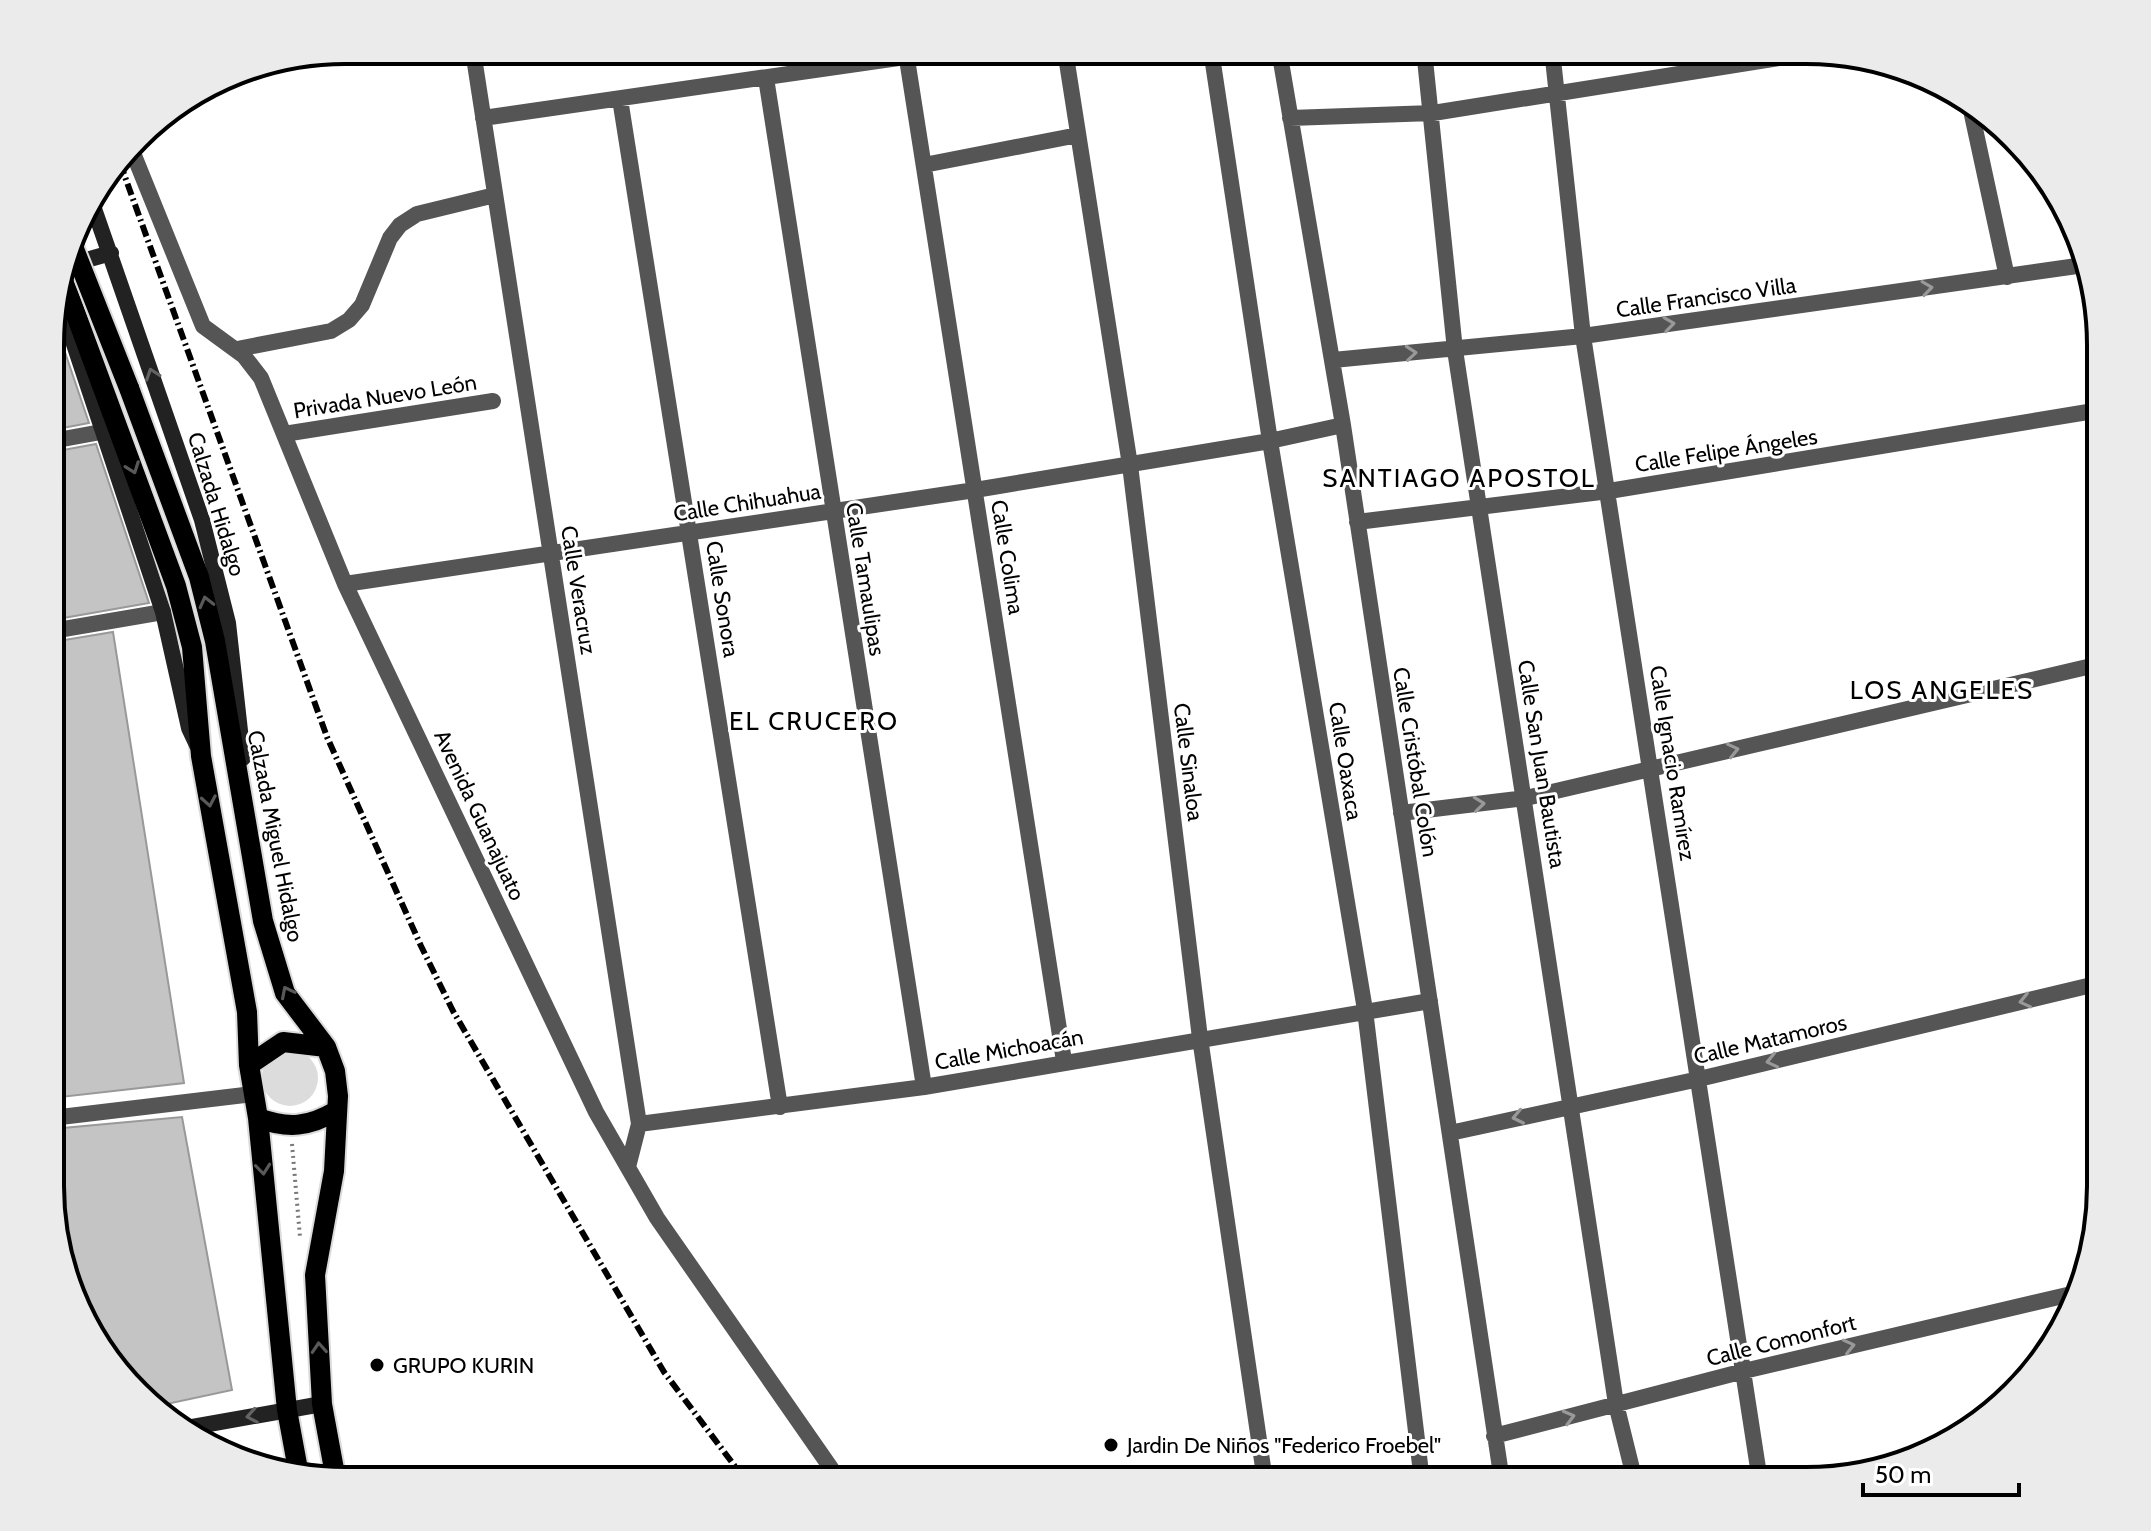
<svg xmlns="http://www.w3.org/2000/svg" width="2151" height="1531" viewBox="0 0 2151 1531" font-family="Cabin,sans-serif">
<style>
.green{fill:#dcdcdc}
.building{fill:#c4c4c4;stroke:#999;stroke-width:2}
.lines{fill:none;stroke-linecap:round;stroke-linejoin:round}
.primary-casing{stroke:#dbdbdb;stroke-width:24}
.path{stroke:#777;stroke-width:4;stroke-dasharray:2 4;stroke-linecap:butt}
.street{stroke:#555;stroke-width:16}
.secondary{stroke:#222;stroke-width:16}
.primary{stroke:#000;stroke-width:20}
.rail{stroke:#000;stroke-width:6;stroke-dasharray:12 4 2 4;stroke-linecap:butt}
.primary-bridge-casing{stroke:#dbdbdb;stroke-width:24;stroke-linecap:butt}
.primary-bridge{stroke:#000;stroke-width:20}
.oneway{stroke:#999}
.oneway2{stroke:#646464}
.oneway3{stroke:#595959}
.poi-dot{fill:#000;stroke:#fff;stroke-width:3}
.labels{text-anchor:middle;stroke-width:6;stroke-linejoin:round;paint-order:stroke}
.street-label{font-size:22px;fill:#000;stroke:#fff}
.poi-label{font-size:22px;fill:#000;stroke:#fff;text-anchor:start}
.quarter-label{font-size:26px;letter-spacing:2px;fill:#000;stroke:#fff}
.rim{fill:none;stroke:#000;stroke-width:4}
</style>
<rect width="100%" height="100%" fill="#fff"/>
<path class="green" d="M262 1078a28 28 0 1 1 56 0a28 28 0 1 1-56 0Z"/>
<path class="building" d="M52 314 89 423 52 430Z
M96 444 149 603 52 620V452Z
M113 632 184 1083 52 1098V642Z
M182 1117 232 1390 153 1407 89 1333 52 1224V1129Z"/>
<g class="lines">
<defs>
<path id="primary" d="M62 277 176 586 192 647 201 756 247 1012 249 1065 258 1118 287 1410 299 1475
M129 388 199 577 215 641 263 921 285 993 326 1047 335 1071 338 1096 334 1171 315 1275 322 1404 336 1480
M249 1065 283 1042 326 1047
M258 1118C288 1129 309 1127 336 1111"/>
</defs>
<use href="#primary" class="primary-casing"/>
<path class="path" d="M292 1144 300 1237"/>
<path class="street" d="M1065 50 1130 465 1200 1038 1265 1481
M1211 50 1270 441 1365 1010 1422 1481
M1279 50 1343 425 1502 1481
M1424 50 1455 350 1616 1404 1635 1481
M1552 50 1583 336 1760 1481
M907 59 1064 1061
M475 64 639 1124 628 1167
M766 78 924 1087
M620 99 780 1107
M1969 101 2007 277
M483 118 954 50
M1290 118 1433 113 1823 51
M131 148 203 326 244 356 261 378 345 584 596 1112 657 1218 840 1481
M924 165 1078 135
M237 349 331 331 349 320 362 305 390 238 400 225 417 214 495 195
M1333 360 1583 336 2084 265
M284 434 493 401
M52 441 101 432
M1357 522 1609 491 2100 410
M345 584 975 490 1270 441 1343 425
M52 631 163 612
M1401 813 1526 798 2100 664
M52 1118 253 1094
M639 1124 924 1087 1430 1001
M1450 1133 1699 1079 2100 983
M1494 1436 1744 1371 2080 1292"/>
<path class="secondary" d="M91 200 202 520 228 623 243 758
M65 266 111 253
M57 293 163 612 189 728 197 745
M181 1429 322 1404"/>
<use href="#primary" class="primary"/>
<path class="rail" d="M120 163 327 737 421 946 453 1011 664 1372 746 1481"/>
<defs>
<path id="primary-bridge" d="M72 244 129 388"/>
</defs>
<use href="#primary-bridge" class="primary-bridge-casing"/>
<use href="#primary-bridge" class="primary-bridge"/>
</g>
<defs><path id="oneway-chevron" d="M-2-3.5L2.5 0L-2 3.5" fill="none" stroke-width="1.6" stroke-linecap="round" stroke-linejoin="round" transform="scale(2)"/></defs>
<g class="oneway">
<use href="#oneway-chevron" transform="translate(1927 288) rotate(-8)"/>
<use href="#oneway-chevron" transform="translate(1669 324) rotate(-8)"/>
<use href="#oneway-chevron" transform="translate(1411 353) rotate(-5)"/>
<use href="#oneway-chevron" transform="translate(1733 750) rotate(-13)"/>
<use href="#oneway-chevron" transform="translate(1479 804) rotate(-6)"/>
<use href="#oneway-chevron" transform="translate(2025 1001) rotate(167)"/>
<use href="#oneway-chevron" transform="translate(1772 1061) rotate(167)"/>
<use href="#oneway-chevron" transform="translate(1518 1117) rotate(168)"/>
<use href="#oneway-chevron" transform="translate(1849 1346) rotate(-13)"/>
<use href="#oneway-chevron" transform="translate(1569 1417) rotate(-15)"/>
</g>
<g class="oneway2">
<use href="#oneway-chevron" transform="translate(152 374) rotate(-109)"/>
<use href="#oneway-chevron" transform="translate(252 1416) rotate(170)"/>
</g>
<g class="oneway3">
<use href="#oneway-chevron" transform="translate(133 468) rotate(70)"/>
<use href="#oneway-chevron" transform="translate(206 602) rotate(-104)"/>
<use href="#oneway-chevron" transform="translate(209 801) rotate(80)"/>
<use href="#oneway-chevron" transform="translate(287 992) rotate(-117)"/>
<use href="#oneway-chevron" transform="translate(263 1169) rotate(84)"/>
<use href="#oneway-chevron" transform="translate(319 1348) rotate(-94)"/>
</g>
<g class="poi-dot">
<circle cx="377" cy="1365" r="8"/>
<circle cx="1111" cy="1445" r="8"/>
</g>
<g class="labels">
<g class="street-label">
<text transform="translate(1706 297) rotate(-8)" y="8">Calle Francisco Villa</text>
<text transform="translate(385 396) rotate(-9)" y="8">Privada Nuevo León</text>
<text transform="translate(1726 450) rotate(-9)" y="8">Calle Felipe Ángeles</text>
<text transform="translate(747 502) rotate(-9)" y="8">Calle Chihuahua</text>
<text transform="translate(217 504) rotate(73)" y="8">Calzada Hidalgo</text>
<text transform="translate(1008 557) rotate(81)" y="8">Calle Colima</text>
<text transform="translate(866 579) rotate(81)" y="8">Calle Tamaulipas</text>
<text transform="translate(579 590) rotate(81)" y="8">Calle Veracruz</text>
<text transform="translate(723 599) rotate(81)" y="8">Calle Sonora</text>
<text transform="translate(1346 761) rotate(81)" y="8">Calle Oaxaca</text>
<text transform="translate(1189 762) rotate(83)" y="8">Calle Sinaloa</text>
<text transform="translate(1416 762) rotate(81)" y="8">Calle Cristóbal Colón</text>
<text transform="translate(1673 763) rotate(81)" y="8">Calle Ignacio Ramírez</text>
<text transform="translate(1542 764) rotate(81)" y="8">Calle San Juan Bautista</text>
<text transform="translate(480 815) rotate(65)" y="8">Avenida Guanajuato</text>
<text transform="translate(276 836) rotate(79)" y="8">Calzada Miguel Hidalgo</text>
<text transform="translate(1770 1039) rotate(-13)" y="8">Calle Matamoros</text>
<text transform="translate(1009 1049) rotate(-10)" y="8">Calle Michoacán</text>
<text transform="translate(1781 1340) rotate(-14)" y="8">Calle Comonfort</text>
</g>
<g class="poi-label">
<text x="393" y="1373">GRUPO KURIN</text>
<text x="1127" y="1453">Jardin De Niños "Federico Froebel"</text>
</g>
<g class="quarter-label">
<text x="1459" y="487">SANTIAGO APOSTOL</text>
<text x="1942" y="699">LOS ANGELES</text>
<text x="814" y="730">EL CRUCERO</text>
</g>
</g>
<path d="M0 0H2151V1531H0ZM345 64H1806A281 281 0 0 1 2087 345V1186A281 281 0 0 1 1806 1467H345A281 281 0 0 1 64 1186V345A281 281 0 0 1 345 64Z" fill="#ebebeb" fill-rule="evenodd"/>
<path class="rim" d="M345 64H1806A281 281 0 0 1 2087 345V1186A281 281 0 0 1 1806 1467H345A281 281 0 0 1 64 1186V345A281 281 0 0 1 345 64Z"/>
<path d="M1863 1483v12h156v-12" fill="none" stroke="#000000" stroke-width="4"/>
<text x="1875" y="1483" font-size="24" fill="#000000" stroke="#ffffff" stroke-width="6" paint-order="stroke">50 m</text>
</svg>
